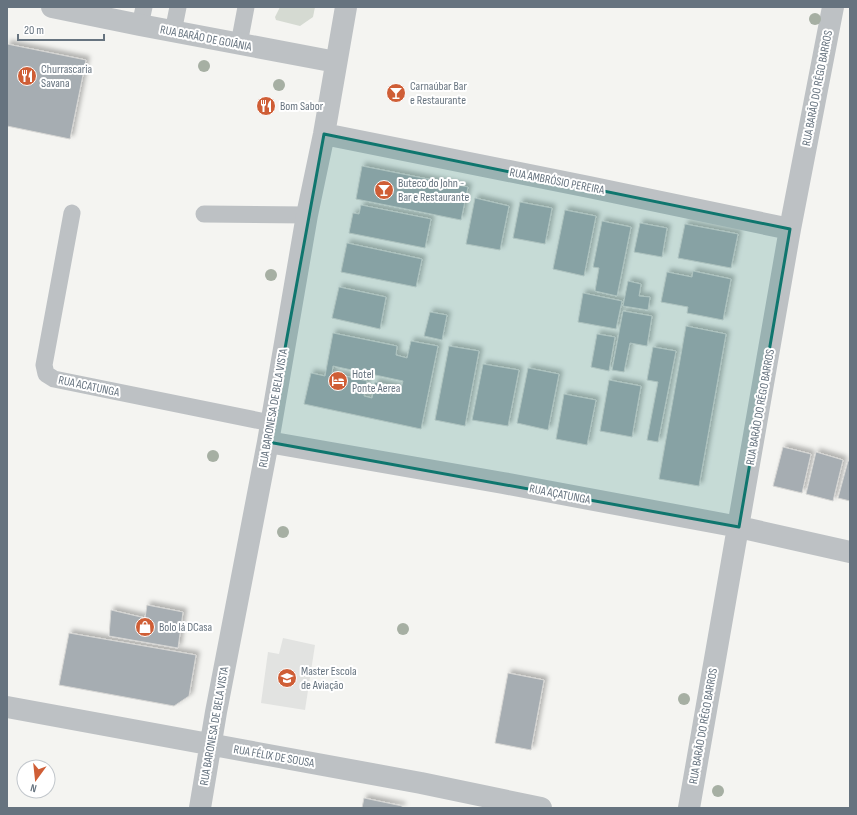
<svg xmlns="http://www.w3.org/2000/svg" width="857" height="815" viewBox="0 0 857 815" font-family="'Sofia Sans Condensed',sans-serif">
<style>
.built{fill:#e2e3e1}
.green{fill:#d5dad2}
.building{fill:#a6adb2;stroke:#d5d5d3;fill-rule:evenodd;filter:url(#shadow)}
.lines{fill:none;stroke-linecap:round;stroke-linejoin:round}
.lane{stroke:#bdc1c4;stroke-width:17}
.street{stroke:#bdc1c4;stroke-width:22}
.tree{fill:#a6afa3}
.marked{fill:#0f766e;fill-opacity:0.2;stroke:#0f766e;stroke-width:3;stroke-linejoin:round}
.labels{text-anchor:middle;stroke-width:4;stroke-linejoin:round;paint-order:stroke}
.street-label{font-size:12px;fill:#66737f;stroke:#fff}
.poi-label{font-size:12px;fill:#66737f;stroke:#fff;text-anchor:start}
</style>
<defs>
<filter id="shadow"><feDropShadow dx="3.5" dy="-3.5" stdDeviation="2" flood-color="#0004"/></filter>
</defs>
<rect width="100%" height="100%" fill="#f4f4f1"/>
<path class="built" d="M283 638 315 645 305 710 261 703 268 652 279 654Z"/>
<path class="green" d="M280 7H315L313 17 300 26 276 20 275 17Z"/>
<path class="building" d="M7 44 86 60 70 139 7 126Z
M362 166 468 187 461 220 356 199Z
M475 198 509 206 500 250 466 244Z
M520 202 552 208 545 244 513 238Z
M361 205 431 219 425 248 349 233 353 213 359 214Z
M565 210 596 216 584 276 553 269Z
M602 221 631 227 617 296 595 291 599 268 593 267Z
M640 223 667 228 662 257 634 252Z
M685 224 738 234 731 268 678 258Z
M347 243 422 259 416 287 341 272Z
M693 271 731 279 723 320 687 313 688 307 661 302 667 272 692 277Z
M628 281 641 284 639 296 650 297 648 310 623 306Z
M339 287 386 297 380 329 332 318Z
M583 293 622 301 616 329 578 322Z
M623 311 652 316 647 346 630 343 624 372 612 370Z
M430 312 447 315 442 340 424 336Z
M686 326 726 334 699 486 659 479Z
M333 333 397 346 396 355 407 358 411 341 438 346 421 429 304 404 311 373 325 376ZM333 366 403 381 401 388 375 382 372 398 364 396 367 381 332 373Z
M597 334 615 337 609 371 591 367Z
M449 346 479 351 465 426 435 420Z
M653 347 676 351 658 442 647 440 658 382 647 380Z
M483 364 519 370 508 426 472 420Z
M528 368 559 374 548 430 517 423Z
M609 380 641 386 632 437 600 431Z
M564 394 596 400 587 445 556 439Z
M783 447 811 454 802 493 773 486Z
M816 452 843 460 833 501 806 494Z
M848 461H850V501L838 498Z
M147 605 183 612 178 648 109 636 111 610 145 618Z
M69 633 196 655 189 696 174 706 59 685Z
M508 673 544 680 531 750 495 743Z
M364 798 402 806V808H362Z"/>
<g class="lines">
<path class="lane" d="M140 25 144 7
M173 32 178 7
M239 44 246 7
M72 213 44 365 46 374 54 379 271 423
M204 214 307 215"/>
<path class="street" d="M52 7 140 25 336 62
M324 134 589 187 790 229
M268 442 503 483 739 527 850 552
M7 707 421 783 541 808
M200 808 216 712 268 442 307 215 324 134 346 7
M689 808 790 229 833 7"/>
</g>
<g class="tree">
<circle cx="815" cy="19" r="6"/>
<circle cx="204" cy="66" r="6"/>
<circle cx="279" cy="85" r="6"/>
<circle cx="271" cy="275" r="6"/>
<circle cx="213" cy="456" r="6"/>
<circle cx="283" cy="532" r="6"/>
<circle cx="403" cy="629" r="6"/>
<circle cx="684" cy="699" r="6"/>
<circle cx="718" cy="791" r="6"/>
</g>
<path class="marked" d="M324 134 790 229 739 527 268 442Z"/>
<defs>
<symbol id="restaurant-disc" viewBox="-11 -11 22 22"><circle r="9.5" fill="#cf5e36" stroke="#fff"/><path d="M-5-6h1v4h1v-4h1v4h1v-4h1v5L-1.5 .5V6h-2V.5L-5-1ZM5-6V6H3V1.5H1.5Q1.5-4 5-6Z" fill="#fff"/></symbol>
<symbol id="bar-disc" viewBox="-11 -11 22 22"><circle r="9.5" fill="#cf5e36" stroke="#fff"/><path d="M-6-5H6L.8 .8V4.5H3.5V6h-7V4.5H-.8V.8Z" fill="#fff"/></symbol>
<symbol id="hotel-disc" viewBox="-11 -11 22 22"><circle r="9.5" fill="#cf5e36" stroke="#fff"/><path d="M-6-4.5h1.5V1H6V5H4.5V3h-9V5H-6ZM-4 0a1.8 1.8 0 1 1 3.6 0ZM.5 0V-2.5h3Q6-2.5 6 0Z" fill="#fff"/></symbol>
<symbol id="shop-disc" viewBox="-11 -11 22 22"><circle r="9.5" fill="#cf5e36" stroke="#fff"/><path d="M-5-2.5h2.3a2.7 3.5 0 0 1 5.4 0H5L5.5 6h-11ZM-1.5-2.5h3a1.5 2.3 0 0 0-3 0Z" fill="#fff"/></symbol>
<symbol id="university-disc" viewBox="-11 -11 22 22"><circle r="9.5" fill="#cf5e36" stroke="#fff"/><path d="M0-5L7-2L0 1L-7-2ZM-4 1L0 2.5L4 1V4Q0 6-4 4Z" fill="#fff"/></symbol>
</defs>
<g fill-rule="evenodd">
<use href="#restaurant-disc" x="16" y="65" width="22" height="22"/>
<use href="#bar-disc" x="385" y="82" width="22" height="22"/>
<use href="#restaurant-disc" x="255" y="95" width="22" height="22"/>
<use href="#bar-disc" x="373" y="179" width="22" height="22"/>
<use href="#hotel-disc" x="327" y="370" width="22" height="22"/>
<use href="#shop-disc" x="134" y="616" width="22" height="22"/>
<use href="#university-disc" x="276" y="667" width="22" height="22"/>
</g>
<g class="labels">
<g class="street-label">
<text transform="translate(206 38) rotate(11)" y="4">RUA BARÃO DE GOIÂNIA</text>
<text transform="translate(817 88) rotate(-79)" y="4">RUA BARÃO DO RÊGO BARROS</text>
<text transform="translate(557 181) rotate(11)" y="4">RUA AMBRÓSIO PEREIRA</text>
<text transform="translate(89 386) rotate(12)" y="4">RUA ACATUNGA</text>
<text transform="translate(760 407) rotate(-80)" y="4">RUA BARÃO DO RÊGO BARROS</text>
<text transform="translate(273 408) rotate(-80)" y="4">RUA BARONESA DE BELA VISTA</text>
<text transform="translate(560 494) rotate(11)" y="4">RUA AÇATUNGA</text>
<text transform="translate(214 726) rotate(-80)" y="4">RUA BARONESA DE BELA VISTA</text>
<text transform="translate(703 726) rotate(-80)" y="4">RUA BARÃO DO RÊGO BARROS</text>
<text transform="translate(274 756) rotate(10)" y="4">RUA FÉLIX DE SOUSA</text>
</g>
<g class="poi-label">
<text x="41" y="73">Churrascaria<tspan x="41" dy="14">Savana</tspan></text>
<text x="410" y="90">Carnaúbar Bar<tspan x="410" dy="14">e Restaurante</tspan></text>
<text x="280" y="110">Bom Sabor</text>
<text x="398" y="187">Buteco do John -<tspan x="398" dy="14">Bar e Restaurante</tspan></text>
<text x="352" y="378">Hotel<tspan x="352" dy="14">Ponte Aerea</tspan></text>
<text x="159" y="631">Bolo lá DCasa</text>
<text x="301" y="675">Master Escola<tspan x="301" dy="14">de Aviação</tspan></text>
</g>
</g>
<rect width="857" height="815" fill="none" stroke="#66737f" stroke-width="16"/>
<g transform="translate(36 779) rotate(195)"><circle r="19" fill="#ffffff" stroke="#c2c7cc"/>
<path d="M0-3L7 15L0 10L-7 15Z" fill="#cf5e36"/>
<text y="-6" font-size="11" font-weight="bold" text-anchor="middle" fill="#66737f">N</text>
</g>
<path d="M18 34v6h86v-6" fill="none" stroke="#66737f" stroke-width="2"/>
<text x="24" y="34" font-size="12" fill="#66737f" stroke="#ffffff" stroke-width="3" paint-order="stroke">20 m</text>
</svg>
